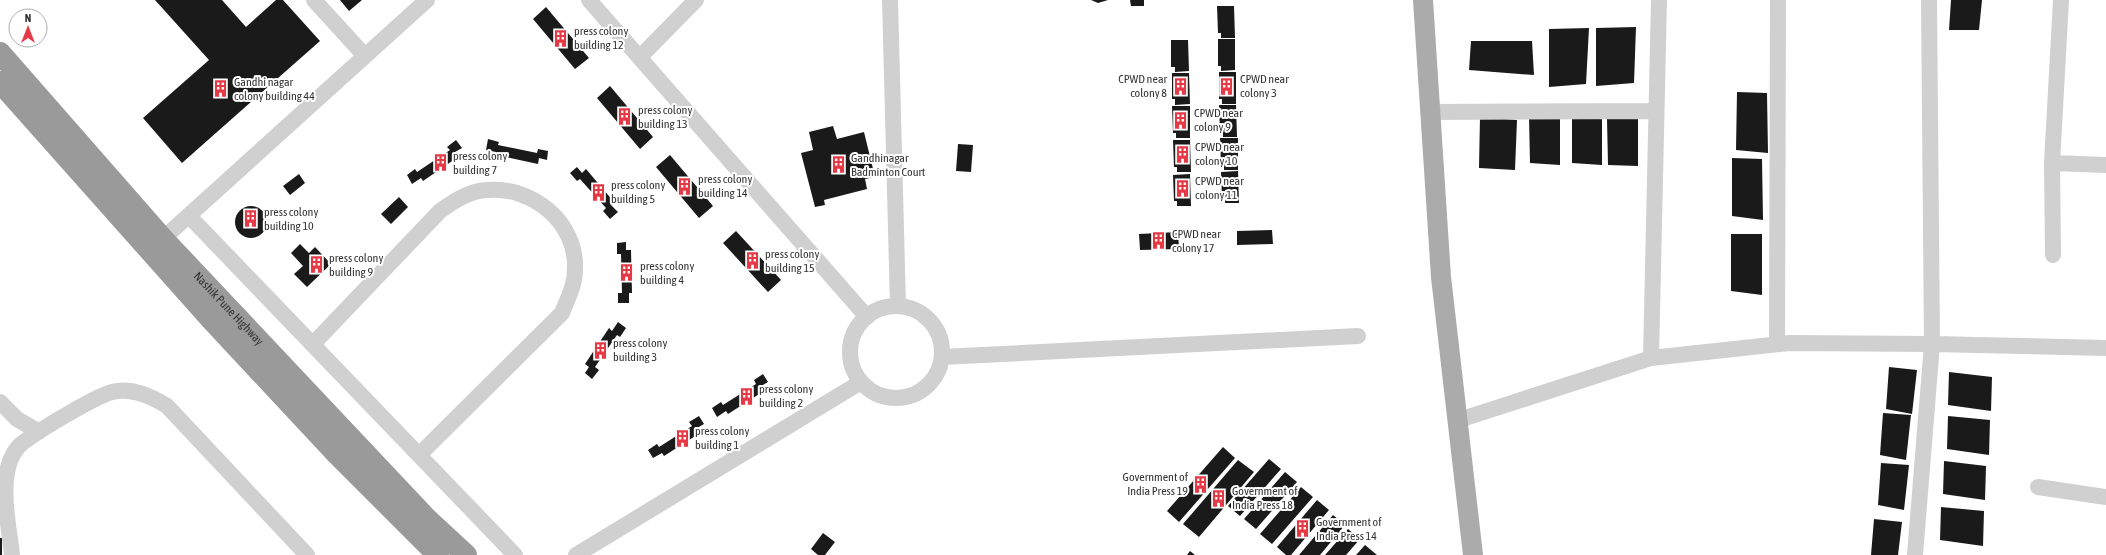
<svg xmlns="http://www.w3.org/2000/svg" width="2106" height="555" viewBox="0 0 2106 555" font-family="'Asap Condensed',sans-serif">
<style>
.building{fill:#1a1a1a}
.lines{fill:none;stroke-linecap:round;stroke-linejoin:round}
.minor{stroke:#d0d0d0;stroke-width:16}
.major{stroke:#ababab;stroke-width:20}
.highway{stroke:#9a9a9a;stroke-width:22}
.labels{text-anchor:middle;stroke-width:4;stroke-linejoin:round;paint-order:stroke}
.poi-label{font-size:12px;fill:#333;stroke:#fff;text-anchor:start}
.street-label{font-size:12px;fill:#333;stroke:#fff}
</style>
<rect width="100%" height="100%" fill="#fff"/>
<path class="building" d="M155 0H222L246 27 276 0H283L320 41 182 163 143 118 209 60Z
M340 0H362L349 11Z
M1091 0H1108L1098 3Z
M1130 0H1144V6H1131Z
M1951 0H1982L1979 30H1949Z
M1217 6H1234L1235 38H1221V33H1218Z
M546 7 589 58 575 69 533 19Z
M1636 27 1634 83 1596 86V28Z
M1589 28 1586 84 1549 87V29Z
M1218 39H1235V70L1221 71V66H1218Z
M1171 40H1188L1189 71 1175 72V67H1171Z
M1471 41H1532L1534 75 1469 70Z
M1219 72H1236V104H1222V99H1219Z
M1172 73H1189L1190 104 1175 105V99H1172Z
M610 86 653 137 640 149 597 98Z
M1737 92 1767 93 1768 153 1736 150Z
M1219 105H1236L1237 137H1223V132H1220Z
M1172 106H1190V138H1176V133H1173Z
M1480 117 1517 120 1515 170 1479 168Z
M1529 117 1560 118V165L1530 163Z
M1572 117 1602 118V165L1572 163Z
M1607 119H1638V166L1608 165Z
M833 126 837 139 864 132 875 177 865 179 867 189 824 200 825 205 815 207 801 153 813 150 809 132Z
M1220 138H1238V170H1224V165H1221Z
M488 139 499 142 498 145 537 153 538 149 548 151 547 160 539 158 538 164 496 155V152L486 150Z
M456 140 462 148 455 152 458 157 423 181 421 178 412 184 407 175 415 169 417 172 450 150 447 147Z
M1173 140H1190L1191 172H1177V167H1174Z
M958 144 973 145 971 172 956 171Z
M670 155 713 206 699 218 656 167Z
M1732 158 1762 159 1763 220 1732 216Z
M577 167 582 173 586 169 614 202 611 205 618 212 610 219 603 211 606 208 580 179 577 181 570 173Z
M1238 171 1239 203H1225V198H1222L1221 172Z
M299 174 305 183 290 195 283 186Z
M1190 174 1191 206H1177V201H1174L1173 175Z
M399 197 408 207 391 224 381 214Z
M235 222a16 16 0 1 1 32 0a16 16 0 1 1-32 0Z
M1272 230 1273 244 1237 245V231Z
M736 231 781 280 768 292 723 243Z
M1178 232 1179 249 1140 250 1139 234Z
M1731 234H1762V295L1731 291Z
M626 242V250H631L632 293H629V303H618V293H622L621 254H617V243Z
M300 244 309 253 315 247 331 264 307 287 294 274 303 266 291 253Z
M618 322 626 328 620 337 617 335 595 367 599 370 592 379 585 373 589 367 585 364 609 328 612 331Z
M1889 367 1917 370 1912 414 1886 409Z
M1949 372 1992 377 1991 411 1948 405Z
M763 374 768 382 761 386 764 391 728 414 726 411 717 417 712 408 721 402 723 405 756 384 754 380Z
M1883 413 1911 415 1906 460 1880 455Z
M699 416 704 424 697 428 700 433 664 456 662 453 653 458 648 450 657 444 659 447 692 426 689 422Z
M1948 416 1990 420 1989 455 1947 449Z
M1223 447 1235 458 1179 522 1167 511Z
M1269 459 1281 469 1240 516 1228 506Z
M1238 460 1254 472 1199 537 1183 524Z
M1944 461 1986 466 1985 500 1943 494Z
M1881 463 1909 465 1904 510 1878 505Z
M1285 472 1297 482 1256 529 1244 519Z
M1301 487 1313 497 1272 544 1260 534Z
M1317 500 1329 510 1291 555H1286L1277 547Z
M1941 507 1984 511 1983 546 1940 540Z
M1333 515 1345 525 1320 555H1299Z
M1874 519 1902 522 1898 555H1871Z
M1348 529 1360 539 1346 555H1325Z
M823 533 835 542 825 555H818L811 549Z
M0 538H2V555H0Z
M1365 545 1377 555H1356Z
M1190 551 1195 555H1187Z"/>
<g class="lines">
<path class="minor" d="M314 0 365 56
M589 0 867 317
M890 0 898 306
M1929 0 1932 344 2106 348
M2061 0 2052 163 2106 165
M640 57 696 0
M1431 112 1656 111
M2052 163 2053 255
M189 216 515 555
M156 245 427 0
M850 352a46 46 0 1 1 92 0a46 46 0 1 1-92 0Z
M313 344 440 211C454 201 469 191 487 190 532 186 577 222 575 269 575 285 568 298 562 313L419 455
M1777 344 1778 0
M942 357 1358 336
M1651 358 1789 343 1932 344 1915 555
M0 402 17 419 39 432
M1456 421 1651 358 1659 0
M2038 487 2106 497
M12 555C9 525 0 490 10 461 12 456 16 449 20 445 34 433 94 397 112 392 132 387 151 396 167 406L307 555
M576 555 861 382"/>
<path class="major" d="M1423 0 1441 277 1473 555"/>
<g class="highway">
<path id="s1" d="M0 53 163 239 426 518 466 555"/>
<path d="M0 82 210 318 336 453 438 555"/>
</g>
</g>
<defs>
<symbol id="building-bare" viewBox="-9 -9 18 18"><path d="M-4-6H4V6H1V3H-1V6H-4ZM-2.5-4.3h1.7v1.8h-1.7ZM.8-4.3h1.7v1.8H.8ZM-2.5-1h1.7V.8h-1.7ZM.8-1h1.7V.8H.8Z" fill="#e63946" stroke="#fff" stroke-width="2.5" paint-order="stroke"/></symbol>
</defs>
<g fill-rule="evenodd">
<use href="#building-bare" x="548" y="26" width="25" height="25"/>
<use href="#building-bare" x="1168" y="74" width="25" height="25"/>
<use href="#building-bare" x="1214" y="74" width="25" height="25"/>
<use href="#building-bare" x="208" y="76" width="25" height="25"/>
<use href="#building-bare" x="612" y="104" width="25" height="25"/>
<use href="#building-bare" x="1168" y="108" width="25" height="25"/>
<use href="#building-bare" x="1170" y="142" width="25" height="25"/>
<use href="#building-bare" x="428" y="150" width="25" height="25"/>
<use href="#building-bare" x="826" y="152" width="25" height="25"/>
<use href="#building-bare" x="672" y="174" width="25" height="25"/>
<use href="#building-bare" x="1170" y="176" width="25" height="25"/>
<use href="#building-bare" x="586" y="180" width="25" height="25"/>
<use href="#building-bare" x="238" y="206" width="25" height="25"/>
<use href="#building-bare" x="1146" y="228" width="25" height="25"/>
<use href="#building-bare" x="740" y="248" width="25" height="25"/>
<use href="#building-bare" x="304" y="252" width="25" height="25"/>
<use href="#building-bare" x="614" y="260" width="25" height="25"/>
<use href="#building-bare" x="588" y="338" width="25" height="25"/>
<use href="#building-bare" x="734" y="384" width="25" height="25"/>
<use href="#building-bare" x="670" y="426" width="25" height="25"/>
<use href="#building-bare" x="1188" y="472" width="25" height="25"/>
<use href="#building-bare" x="1206" y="486" width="25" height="25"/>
<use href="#building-bare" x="1290" y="516" width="25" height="25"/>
</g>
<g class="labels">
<g class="poi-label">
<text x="574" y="35">press colony<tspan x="574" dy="14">building 12</tspan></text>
<text x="1167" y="83" text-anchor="end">CPWD near<tspan x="1167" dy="14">colony 8</tspan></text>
<text x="1240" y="83">CPWD near<tspan x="1240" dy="14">colony 3</tspan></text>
<text x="234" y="86">Gandhi nagar<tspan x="234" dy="14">colony building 44</tspan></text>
<text x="638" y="114">press colony<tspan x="638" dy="14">building 13</tspan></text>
<text x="1194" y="117">CPWD near<tspan x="1194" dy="14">colony 9</tspan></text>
<text x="1195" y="151">CPWD near<tspan x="1195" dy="14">colony 10</tspan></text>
<text x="453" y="160">press colony<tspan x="453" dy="14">building 7</tspan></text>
<text x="851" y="162">Gandhinagar<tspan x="851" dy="14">Badminton Court</tspan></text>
<text x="698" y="183">press colony<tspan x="698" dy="14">building 14</tspan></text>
<text x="1195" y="185">CPWD near<tspan x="1195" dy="14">colony 11</tspan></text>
<text x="611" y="189">press colony<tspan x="611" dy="14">building 5</tspan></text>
<text x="264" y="216">press colony<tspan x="264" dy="14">building 10</tspan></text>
<text x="1172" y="238">CPWD near<tspan x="1172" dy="14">colony 17</tspan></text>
<text x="765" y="258">press colony<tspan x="765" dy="14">building 15</tspan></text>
<text x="329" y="262">press colony<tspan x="329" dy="14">building 9</tspan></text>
<text x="640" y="270">press colony<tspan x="640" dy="14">building 4</tspan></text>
<text x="613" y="347">press colony<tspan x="613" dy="14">building 3</tspan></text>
<text x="759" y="393">press colony<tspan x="759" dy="14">building 2</tspan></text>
<text x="695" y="435">press colony<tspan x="695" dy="14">building 1</tspan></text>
<text x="1188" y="481" text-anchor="end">Government of<tspan x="1188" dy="14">India Press 19</tspan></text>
<text x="1232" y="495">Government of<tspan x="1232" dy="14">India Press 18</tspan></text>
<text x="1316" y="526">Government of<tspan x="1316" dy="14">India Press 14</tspan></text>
</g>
<g class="street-label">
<text dy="4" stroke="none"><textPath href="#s1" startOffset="343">Nashik Pune Highway</textPath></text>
</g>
</g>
<g transform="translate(28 28)"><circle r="19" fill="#ffffff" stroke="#adadad"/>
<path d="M0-3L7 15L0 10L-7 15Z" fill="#e63946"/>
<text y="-6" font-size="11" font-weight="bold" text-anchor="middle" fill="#333333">N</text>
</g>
</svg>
